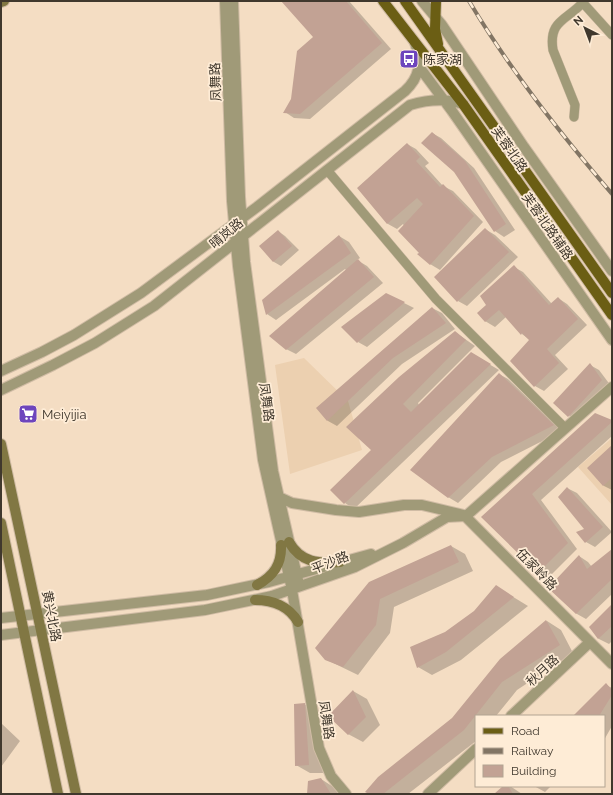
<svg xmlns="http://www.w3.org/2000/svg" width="613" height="795" viewBox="0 0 613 795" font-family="Raleway,'Noto Sans SC',sans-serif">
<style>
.built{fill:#ecd0b0}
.shadow{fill:#0003}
.building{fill:#c2a294}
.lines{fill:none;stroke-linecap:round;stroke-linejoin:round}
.minor-casing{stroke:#d0bca5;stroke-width:10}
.tertiary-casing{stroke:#d0bca5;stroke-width:12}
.secondary-casing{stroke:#d0bca5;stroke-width:12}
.primary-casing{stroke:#d0bca5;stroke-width:12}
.minor{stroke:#a09a78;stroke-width:9}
.tertiary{stroke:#a09a78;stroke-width:10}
.secondary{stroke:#817743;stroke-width:10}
.primary{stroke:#6b5e14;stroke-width:10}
.rail-casing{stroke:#827564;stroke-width:4}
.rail{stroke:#feecd6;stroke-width:2.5;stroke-dasharray:8;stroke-linecap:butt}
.labels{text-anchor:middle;stroke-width:3.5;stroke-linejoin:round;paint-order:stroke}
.poi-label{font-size:13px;fill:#40382d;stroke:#feecd6;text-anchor:start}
.street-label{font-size:13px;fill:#40382d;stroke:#feecd6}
</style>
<rect width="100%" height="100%" fill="#f4ddc3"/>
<path class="built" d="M304 358 348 401 362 450 290 474 275 365Z
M612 438V505L578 467Z"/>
<path class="shadow" d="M282 1H349L391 49 310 119 294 118 285 112 292 100 314 37Z
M432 133 441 138 474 168 515 230 504 237 495 231Z
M407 144 416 149 429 163 425 166 443 186 453 191 483 222 440 270 430 264 420 253 403 224 397 229 388 224 358 188Z
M485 229 495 235 518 257 467 306 458 301Z
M278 231 285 236 299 250 281 266 274 262 260 246Z
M339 236 349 242 360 258 357 260 367 266 383 283 296 354 286 349 346 270 345 269 276 320 267 314Z
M514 267 523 272 552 304 558 298 567 304 587 325 555 355 568 369 544 391 535 386 530 340 522 334 506 317 495 327 485 321 488 306Z
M386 294 414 308 367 347 358 342Z
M432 308 442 313 455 329 402 364 337 426 328 421 317 408Z
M455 332 475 346 418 403 419 405 472 354 499 370 354 509 345 503 373 450 347 427Z
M590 365 599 370 611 386 578 421 569 416Z
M499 374 508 379 562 431 501 462 458 503 448 497Z
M612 421V436L541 500 577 549 547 579 537 574 527 560 482 517Z
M612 447V490L604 486 589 468Z
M567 488 577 493 612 532 595 547 586 542 585 529Z
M451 546 465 554 473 571 394 607 390 633 358 675 325 659 369 583Z
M612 550V594L586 619 577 614 549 588 579 556 588 562 592 567Z
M510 595 528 606 461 660 432 675 418 667 446 633Z
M612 605V641L609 644 599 639 590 627Z
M547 621 561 630 573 653 517 690 496 716H476V741L408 794H371L453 719Z
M606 685 612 688V726L604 740V716H574Z
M353 691 367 699 380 725 363 742 348 734Z
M304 704 319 712 323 773H310L296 765Z
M1 723 20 741 1 767Z
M321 779 335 788 339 794H308Z
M504 786H510L522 794H496Z
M534 786H551L545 792Z"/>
<path class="building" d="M281 1H346L382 43 300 114 283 113 291 99 297 51 313 37Z
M432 132 465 161 506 224 494 232 454 172 421 143Z
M407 143 420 157 416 161 440 187 443 184 474 216 430 265 417 254 419 253 398 231 423 204 417 198 387 224 357 188Z
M485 228 509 252 457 302 434 277Z
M278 230 292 246 273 262 259 246Z
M339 235 351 253 266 315 262 300Z
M358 259 374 277 286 350 269 336Z
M514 265 549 305 558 297 578 319 547 349 559 363 534 387 510 361 529 340 522 333 521 335 499 310 485 322 477 313 486 305 480 296Z
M386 293 405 302 357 343 341 327Z
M432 307 446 323 393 358 327 421 316 408Z
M455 331 466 340 403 404 411 412 471 352 491 364 344 504 330 490 371 450 346 427 399 377Z
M590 363 602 380 568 417 553 403Z
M499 373 554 425 492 457 448 498 410 470Z
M595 413 612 420V422L532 494 568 543 537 574 526 561 481 517Z
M612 445V478L603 486 587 468Z
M567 487 603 527 585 543 576 532 584 529 558 497Z
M451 545 459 562 380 599 376 625 343 667 325 660 315 648 369 582Z
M612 549V579L576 614 548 588 579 555 587 569Z
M496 585 514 597 446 652 417 668 410 647 445 632 474 611Z
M612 604V626L598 639 589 627Z
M546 620 560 645 502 682 464 730 383 794H369L365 792 378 777 452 718 500 659Z
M606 683 612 690V695L599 716H573Z
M353 690 366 717 348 735 328 716Z
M305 703 309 765 295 766 294 704Z
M321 778 331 794H307L308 781Z
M503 786H508L513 794H494Z"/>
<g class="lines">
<defs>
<path id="minor" d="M583 3 612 35
M574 117 575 105 553 50C548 19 569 20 584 1
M327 170 436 299 565 428"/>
<path id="tertiary" d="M225 1 232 201 238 266 263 460 292 590 319 748 331 776 346 794
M233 1 240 197 245 262 273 471 298 580
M422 1 442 25 524 147 612 271
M420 68 452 111 612 340
M1 371 42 352 74 335 141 293 257 207 405 91C420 77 422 62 415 43
M1 390 53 365 95 343 154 306 410 105C427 100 445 98 463 104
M279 497 292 503 336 510 359 512 404 505H422L464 515 612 664
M1 618 207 595 269 582 371 554
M1 635 205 610 272 596 355 567 403 543 447 517 466 516 612 387
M511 716 590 642
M428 794 476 749"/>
<path id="secondary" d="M1 2 4 1
M1 444 76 794
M1 523 58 794
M289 542C301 563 319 564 340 562
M257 585C274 576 282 564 281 545
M255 600C272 600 289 606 298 622"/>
<path id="primary" d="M383 1 463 104 612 315
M405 1 612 293
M436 1 435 29 438 44"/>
</defs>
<use href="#minor" class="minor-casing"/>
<use href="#tertiary" class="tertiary-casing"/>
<use href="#secondary" class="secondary-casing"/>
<use href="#primary" class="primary-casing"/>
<use href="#minor" class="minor"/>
<use href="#tertiary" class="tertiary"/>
<use href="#secondary" class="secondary"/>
<use href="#primary" class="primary"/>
<defs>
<path id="rail" d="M469 1C510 70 560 133 612 194"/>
</defs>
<use href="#rail" class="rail-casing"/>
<use href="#rail" class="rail"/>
</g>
<defs>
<symbol id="bus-square" viewBox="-11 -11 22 22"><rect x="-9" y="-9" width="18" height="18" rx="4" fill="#6d45bd" stroke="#feecd6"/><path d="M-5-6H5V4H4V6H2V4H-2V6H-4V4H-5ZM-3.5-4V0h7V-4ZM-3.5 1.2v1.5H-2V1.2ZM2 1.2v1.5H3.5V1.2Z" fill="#fff"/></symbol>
<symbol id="supermarket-square" viewBox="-11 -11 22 22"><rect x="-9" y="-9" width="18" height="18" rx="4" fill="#6d45bd" stroke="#feecd6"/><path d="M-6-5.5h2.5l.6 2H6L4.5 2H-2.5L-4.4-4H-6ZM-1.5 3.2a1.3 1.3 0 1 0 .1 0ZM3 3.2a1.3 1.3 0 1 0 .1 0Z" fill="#fff"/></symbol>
</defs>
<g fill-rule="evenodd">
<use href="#bus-square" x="398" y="48" width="22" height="22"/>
<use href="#supermarket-square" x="17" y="403" width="22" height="22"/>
</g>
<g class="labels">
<g class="poi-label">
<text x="423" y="64">陈家湖</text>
<text x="42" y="419">Meiyijia</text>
</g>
<g class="street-label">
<text transform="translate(215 82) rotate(-92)" y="5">凤舞路</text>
<text transform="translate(510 149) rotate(55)" y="5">芙蓉北路</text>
<text transform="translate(548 226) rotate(55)" y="5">芙蓉北路辅路</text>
<text transform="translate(226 233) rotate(-40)" y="5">晴岚路</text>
<text transform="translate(267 402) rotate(82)" y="5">凤舞路</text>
<text transform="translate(330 562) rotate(-21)" y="5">平沙路</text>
<text transform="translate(537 569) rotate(46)" y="5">伍家岭路</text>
<text transform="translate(52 616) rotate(79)" y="5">黄兴北路</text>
<text transform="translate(542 670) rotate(-43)" y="5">秋月路</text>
<text transform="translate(327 720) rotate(81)" y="5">凤舞路</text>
</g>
</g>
<rect width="613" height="795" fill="none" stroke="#40382d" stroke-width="4"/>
<rect x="475" y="715" width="130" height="72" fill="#feecd6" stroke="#b2a492"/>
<rect x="483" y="728" width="20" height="6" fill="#6b5e14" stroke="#b2a492"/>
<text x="511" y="735" font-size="12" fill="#40382d">Road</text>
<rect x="483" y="748" width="20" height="6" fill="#827564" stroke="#b2a492"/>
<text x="511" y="755" font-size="12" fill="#40382d">Railway</text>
<rect x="483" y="765" width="20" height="12" fill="#c2a294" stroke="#b2a492"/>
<text x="511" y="775" font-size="12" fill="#40382d">Building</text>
<g transform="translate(585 28) rotate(318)" stroke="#feecd6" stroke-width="3" paint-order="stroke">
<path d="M0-3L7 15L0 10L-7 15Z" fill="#40382d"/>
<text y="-6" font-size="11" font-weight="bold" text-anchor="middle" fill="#40382d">N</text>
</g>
</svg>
